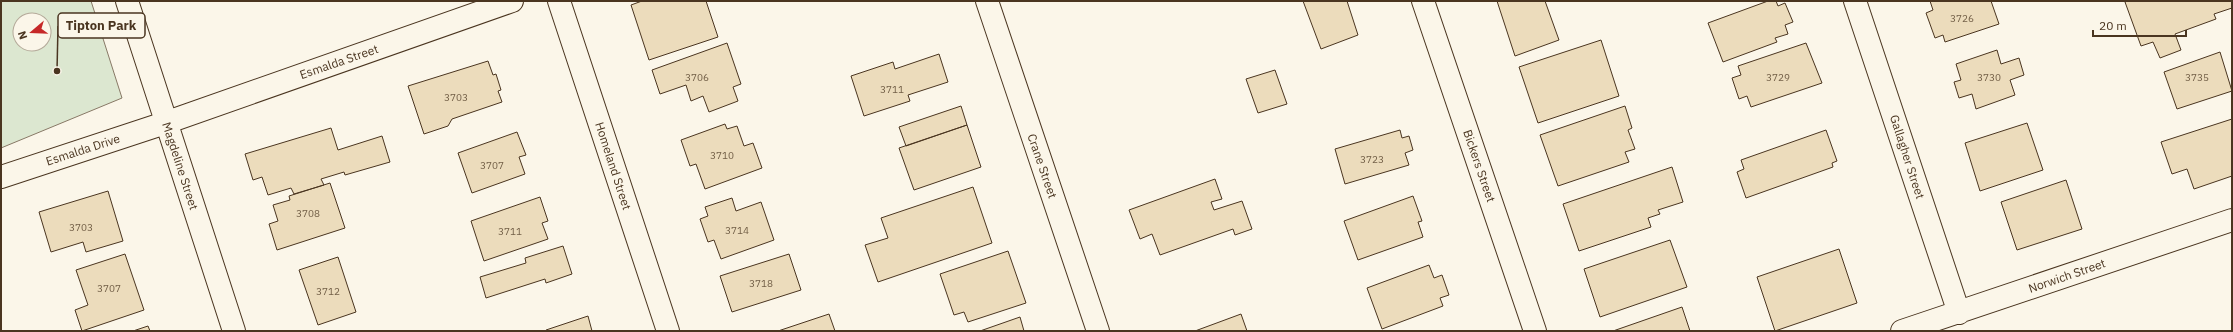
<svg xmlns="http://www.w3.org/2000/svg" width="2233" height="332" viewBox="0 0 2233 332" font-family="'IBM Plex Sans',sans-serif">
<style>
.green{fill:#dce7d0;stroke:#887966;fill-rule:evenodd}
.building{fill:#ecdcbc;stroke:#4a3520}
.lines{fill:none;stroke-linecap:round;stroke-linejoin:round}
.minor-casing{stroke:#4a3520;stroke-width:24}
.minor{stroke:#fbf6e9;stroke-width:22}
.labels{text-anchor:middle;stroke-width:3;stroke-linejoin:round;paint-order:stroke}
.number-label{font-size:10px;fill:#725f47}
.street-label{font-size:12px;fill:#4a3520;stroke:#fbf6e9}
.leader{fill:none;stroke:#4a3520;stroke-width:1.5}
.callout-dot{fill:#4a3520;stroke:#fbf6e9;stroke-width:1.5}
.callout{fill:#fbf6e9;stroke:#4a3520;stroke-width:1.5}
.callout-label{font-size:13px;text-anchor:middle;font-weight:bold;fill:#4a3520}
</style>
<rect width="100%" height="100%" fill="#fbf6e9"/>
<path class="green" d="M1 1H91L122 98 1 148ZM20 20H44V44H20Z"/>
<path class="building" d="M642 1H706L718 37 649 60 631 5Z
M1303 1H1347L1358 35 1321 49Z
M1497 1H1545L1559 40 1515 56Z
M1768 1H1776L1778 6 1785 3 1793 22 1785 25 1788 34 1775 38 1777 42 1723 62 1708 23Z
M1930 1H1991L1999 24 1945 42 1943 35 1935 38 1926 13 1933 10Z
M2128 1H2232V8L2214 14 2216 19 2175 34 2181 50 2160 58 2153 42 2141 46 2125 2Z
M1601 40 1619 96 1538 123 1519 67Z
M727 43 741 84 733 87 738 101 709 112 703 96 691 101 686 85 660 94 652 70Z
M1806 43 1822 83 1751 107 1747 96 1739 99 1732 78 1741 75 1738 66Z
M1997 50 2001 64 2019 58 2024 75 2010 80 2015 95 1976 109 1972 94 1959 98 1954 82 1961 80 1956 64Z
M2220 52 2232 91 2177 109 2164 72Z
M939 54 948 82 908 95 910 101 864 116 851 76 893 62 895 69Z
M488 61 493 75 496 74 501 90 498 91 502 102 452 119 448 126 424 134 408 86Z
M1275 70 1287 104 1258 113 1246 79Z
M961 106 967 125 906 146 899 127Z
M1625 106 1632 128 1628 130 1635 149 1625 152 1629 162 1558 186 1540 135Z
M2232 119V176L2194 189 2187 169 2172 174 2161 142Z
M2027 123 2043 170 1980 191 1965 143Z
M725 124 727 129 737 126 744 146 753 143 762 168 705 189 696 164 690 166 681 140Z
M967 125 981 167 914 190 899 148Z
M331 128 338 150 382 136 390 162 345 175 344 172 321 179 324 185 294 194 291 188 268 195 262 177 253 180 245 154Z
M1400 130 1402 138 1409 136 1413 150 1405 153 1409 165 1345 184 1335 149Z
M1826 130 1837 161 1832 163 1833 167 1746 198 1737 172 1744 169 1741 160Z
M517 132 526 155 519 157 525 174 472 193 458 153Z
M1672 167 1683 202 1658 210 1660 214 1648 218 1651 227 1579 251 1563 204Z
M1215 179 1222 199 1211 202 1214 210 1242 201 1252 229 1235 235 1233 229 1160 255 1152 234 1140 239 1129 210Z
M2066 180 2082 229 2017 250 2001 202Z
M330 183 345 228 277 250 269 224 278 221 273 205 290 200 289 196Z
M973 187 992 243 878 282 865 245 888 238 881 218Z
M108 191 123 241 86 252 83 242 51 252 39 212Z
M1413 196 1422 221 1418 222 1423 237 1358 260 1344 221Z
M540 197 548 221 542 223 548 239 484 261 471 221Z
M732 198 736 211 761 202 774 240 721 259 714 240 708 242 700 219 708 216 705 207Z
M1670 240 1687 287 1600 317 1584 269Z
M563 246 572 274 546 283 545 279 486 298 480 277 526 263 525 258Z
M1839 249 1857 303 1775 331 1757 277Z
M1008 251 1026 303 968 322 964 312 954 315 940 274Z
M125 254 144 310 82 331 75 310 88 305 76 270Z
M789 254 801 290 732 312 720 276Z
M338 257 356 312 318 325 299 270Z
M1429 265 1434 278 1442 275 1449 295 1440 298 1443 306 1382 329 1367 288Z
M1682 307 1690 331H1613Z
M829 314 835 331H778Z
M1241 314 1247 331H1195Z
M588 316 592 331H547L546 330Z
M1020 317 1024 331H980Z
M148 326 150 331H133Z"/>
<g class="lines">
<defs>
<path id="minor" d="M127 1 234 331
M559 1 668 331
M987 1 1098 331
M1423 1 1535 331
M1855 1 1959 313
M1 177 165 123 512 1
M1902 331 2232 220"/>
</defs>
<use href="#minor" class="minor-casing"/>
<use href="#minor" class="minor"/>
</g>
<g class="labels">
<g class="number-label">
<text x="1962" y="22">3726</text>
<text x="697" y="81">3706</text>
<text x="1778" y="81">3729</text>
<text x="1989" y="81">3730</text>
<text x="2197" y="81">3735</text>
<text x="892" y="93">3711</text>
<text x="456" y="101">3703</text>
<text x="722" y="159">3710</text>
<text x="1372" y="163">3723</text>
<text x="492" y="169">3707</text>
<text x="308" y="217">3708</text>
<text x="81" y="231">3703</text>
<text x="737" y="234">3714</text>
<text x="510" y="235">3711</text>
<text x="761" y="287">3718</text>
<text x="109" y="292">3707</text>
<text x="328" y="295">3712</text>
</g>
<g class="street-label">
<text transform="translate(339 62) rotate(-19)" y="4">Esmalda Street</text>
<text transform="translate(83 150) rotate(-18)" y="4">Esmalda Drive</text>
<text transform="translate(1907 157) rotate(72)" y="4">Gallagher Street</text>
<text transform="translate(180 166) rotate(72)" y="4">Magdeline Street</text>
<text transform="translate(613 166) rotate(72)" y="4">Homeland Street</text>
<text transform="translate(1042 166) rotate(71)" y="4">Crane Street</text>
<text transform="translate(1479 166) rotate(71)" y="4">Bickers Street</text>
<text transform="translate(2067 276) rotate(-19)" y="4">Norwich Street</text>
</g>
</g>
<path class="leader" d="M57 71L58 26"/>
<circle class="callout-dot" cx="57" cy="71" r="4"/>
<rect class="callout" x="58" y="13" width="87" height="25" rx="4"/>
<g class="callout-label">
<text x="101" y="30">Tipton Park</text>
</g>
<rect width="2233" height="332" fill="none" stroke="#4a3520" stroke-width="4"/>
<g transform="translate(32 32) rotate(251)"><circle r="19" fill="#fbf6e9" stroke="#b4a999"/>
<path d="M0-3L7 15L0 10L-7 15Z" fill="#c62828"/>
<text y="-6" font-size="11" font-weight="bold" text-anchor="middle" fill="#4a3520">N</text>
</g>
<path d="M2093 30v6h93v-6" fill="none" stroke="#4a3520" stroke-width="2"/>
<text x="2099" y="30" font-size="12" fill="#4a3520" stroke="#fbf6e9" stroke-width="3" paint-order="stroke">20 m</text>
</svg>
